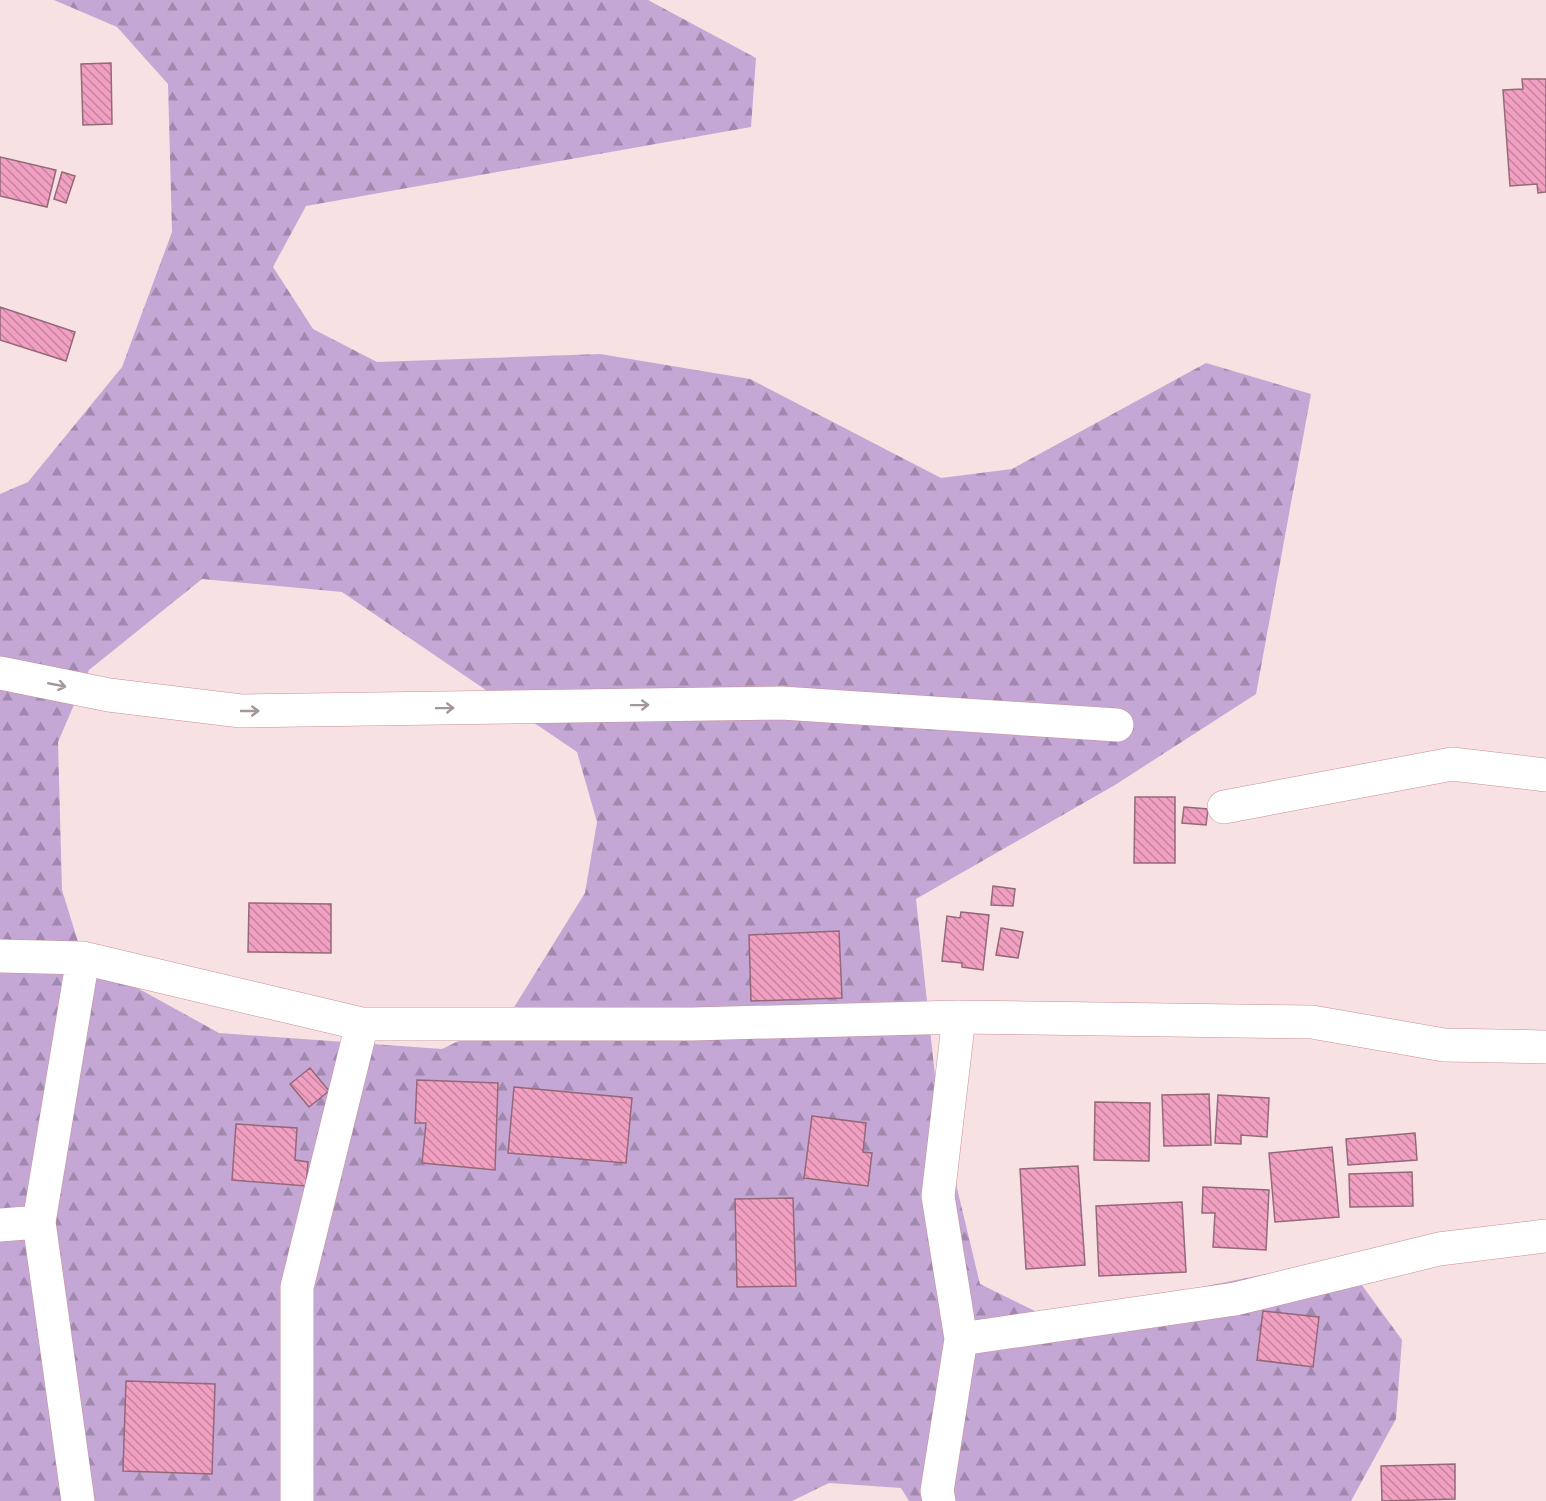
<svg xmlns="http://www.w3.org/2000/svg" width="1546" height="1501" viewBox="0 0 1546 1501" font-family="'Times New Roman',serif">
<style>
.forest{fill:url(#forest-firs);fill-rule:evenodd}
.building{fill:url(#building-back-hatch);stroke:#95687a;stroke-width:1.5}
.lines{fill:none;stroke-linecap:round;stroke-linejoin:round}
.minor-casing{stroke:#c69196;stroke-width:34}
.minor{stroke:#fff;stroke-width:33}
.oneway{stroke:#a29898}
</style>
<defs>
<pattern id="forest-firs" width="22" height="20" patternUnits="userSpaceOnUse" patternTransform="scale(1.5)"><rect width="22" height="20" fill="#c4a7d5"/><path d="M5 1l3.5 6h-7zM16 11l3.5 6h-7z" fill="#a188ad"/></pattern>
<pattern id="building-back-hatch" width="6" height="6" patternUnits="userSpaceOnUse" patternTransform="scale(1.5)"><rect width="6" height="6" fill="#f1a0c2"/><path d="M-1 5l2 2M0 0l6 6M5-1l2 2" fill="none" stroke="#c5839e"/></pattern>
</defs>
<rect width="100%" height="100%" fill="#f8e1e2"/>
<path class="forest" d="M54 0H648L756 58 751 127 306 206 273 267 313 329 377 362 600 354 750 379 941 478 1012 469 1206 363 1311 394 1256 694 1115 785 916 899 939 1113 980 1284 1049 1318 1266 1274 1356 1277 1402 1340 1396 1419 1351 1501H909L901 1488 829 1483 792 1501H0V494L28 482 122 367 172 232 168 84 117 27ZM202 579 342 592 577 752 597 822 585 893 508 1017 442 1049 219 1033 83 958 62 890 58 742 89 670Z"/>
<path class="building" d="M111 63 112 124 83 125 81 64Z
M1522 79H1546V192L1538 193 1537 184 1510 186 1503 90 1523 89Z
M0 157 56 170 47 207 0 196Z
M62 172 75 176 66 203 54 199Z
M0 307 75 332 66 361 0 340Z
M1135 797H1175V863H1134Z
M1184 807 1208 809 1206 825 1182 823Z
M993 886 1015 889 1013 906 991 905Z
M249 903 331 904V953L248 952Z
M961 912 989 915 983 970 962 967V963L942 961 947 916 960 918Z
M1001 928 1023 932 1018 958 996 955Z
M839 931 842 998 751 1001 749 935Z
M310 1068 329 1091 309 1107 290 1084Z
M417 1080 498 1083 495 1170 422 1163 426 1123H415Z
M514 1087 632 1098 626 1163 508 1153Z
M1209 1094 1211 1145 1164 1146 1162 1095Z
M1218 1095 1269 1098 1267 1137 1241 1135V1144L1215 1143Z
M1095 1102 1150 1103 1149 1161 1094 1160Z
M812 1116 866 1123 863 1152 872 1153 868 1186 804 1178Z
M236 1124 297 1128 295 1160 308 1162 306 1186 232 1180Z
M1415 1133 1417 1160 1348 1165 1346 1139Z
M1332 1147 1339 1217 1275 1222 1269 1153Z
M1078 1166 1085 1265 1026 1269 1020 1169Z
M1412 1172 1413 1206 1350 1207 1349 1174Z
M1203 1187 1269 1190 1266 1250 1213 1247 1215 1213H1202Z
M793 1198 796 1286 737 1287 735 1199Z
M1182 1202 1186 1272 1099 1276 1096 1206Z
M1263 1311 1319 1317 1313 1367 1257 1360Z
M126 1381 215 1384 212 1474 123 1471Z
M1455 1464V1499L1382 1501 1381 1466Z"/>
<g class="lines">
<defs>
<path id="minor" d="M0 673 109 695 241 711 782 703 1117 725
M1224 807 1452 764 1546 775
M0 956 83 958 362 1024H692L959 1017 1312 1022 1444 1045 1546 1047
M39 1222 78 1501
M0 1225 39 1222 83 958
M961 1339 1235 1299 1439 1249 1546 1236
M297 1501V1287L362 1024
M939 1501 937 1491 961 1339 938 1196 959 1017"/>
</defs>
<use href="#minor" class="minor-casing"/>
<use href="#minor" class="minor"/>
</g>
<defs><path id="oneway-shaft" d="M-6 0H5M1.5-3L5.5 0L1.5 3" fill="none" stroke-width="1.6" stroke-linecap="round" stroke-linejoin="round" transform="scale(1.5)"/></defs>
<g class="oneway">
<use href="#oneway-shaft" transform="translate(57 685) rotate(11)"/>
<use href="#oneway-shaft" transform="translate(640 705) rotate(-1)"/>
<use href="#oneway-shaft" transform="translate(445 708) rotate(-1)"/>
<use href="#oneway-shaft" transform="translate(250 711)"/>
</g>
</svg>
